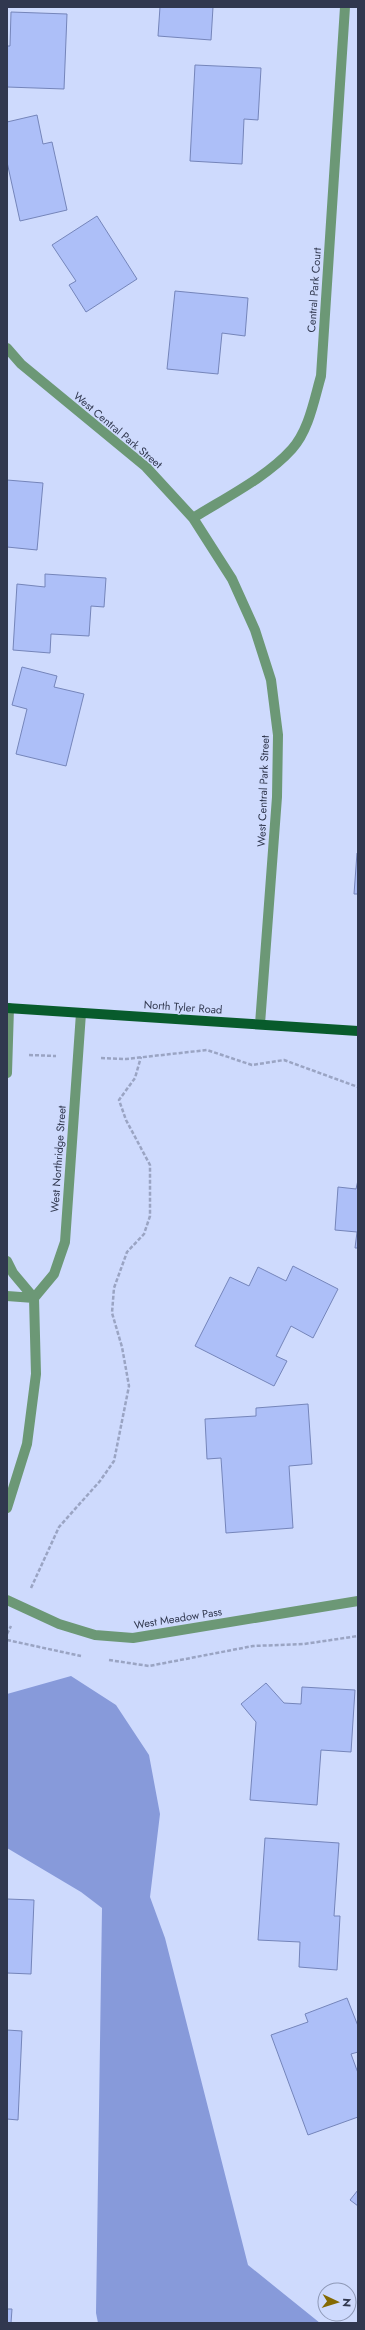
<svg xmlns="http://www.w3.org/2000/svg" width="365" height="2330" viewBox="0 0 365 2330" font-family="Jost,sans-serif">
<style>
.water{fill:#879ada}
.building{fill:#adbff8;stroke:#7585ba}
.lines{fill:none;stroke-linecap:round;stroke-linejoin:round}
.path{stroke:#9aa4c3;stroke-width:2.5;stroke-dasharray:4 2;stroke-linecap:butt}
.minor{stroke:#6c9876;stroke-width:10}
.major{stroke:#085b2c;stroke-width:10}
.labels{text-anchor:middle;stroke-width:3;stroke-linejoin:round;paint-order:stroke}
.street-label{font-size:11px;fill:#31384f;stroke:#cedafd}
</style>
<rect width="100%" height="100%" fill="#cedafd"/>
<path class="water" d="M71 1676 116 1705 149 1755 160 1814 150 1897 165 1938 248 2265 320 2323H98L96 2313 102 1908 81 1892 7 1848V1694Z"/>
<path class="building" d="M160 7H213L211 40 158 36Z
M11 12 67 14 64 89 7 87V46H10Z
M195 65 261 68 258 120 244 119 242 164 190 161Z
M37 115 43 144 52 142 67 210 20 221 7 162V122Z
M97 216 137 279 86 312 69 285 76 281 52 245Z
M175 291 248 298 245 336 222 333 218 374 167 369Z
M7 480 43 483 37 550 7 547Z
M45 574 106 578 104 607 91 606 89 636 51 634 50 653 13 650 17 584 45 587Z
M22 667 57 676 54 687 84 694 66 766 16 754 27 709 12 705Z
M357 853H358V894H354Z
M358 1180V1248H355L357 1232 335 1230 338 1187 356 1189Z
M293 1266 338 1289 313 1338 291 1326 276 1356 287 1361 274 1386 195 1346 230 1277 249 1286 258 1267 286 1281Z
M308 1404 312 1464 289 1466 293 1528 226 1533 221 1458 207 1459 205 1419 256 1416V1408Z
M266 1683 284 1703 301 1704 302 1687 355 1690 351 1752 321 1750 317 1805 250 1800 256 1722 241 1704Z
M265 1838 339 1843 334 1916H340L337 1970 299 1967 300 1942 258 1940Z
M7 1899 34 1900 31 1974 7 1973Z
M347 1998 358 2026V2052L351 2054 358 2073V2117L308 2135 271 2035 308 2022 305 2014Z
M7 2030 22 2031 18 2120 7 2119Z
M358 2190V2206L350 2200Z
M7 2309H12L11 2323H7Z"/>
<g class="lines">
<path class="path" d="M29 1055 56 1056
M101 1058 126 1059 207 1050 252 1065 284 1060 358 1087
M31 1588 59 1527 100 1481 114 1461 129 1386 122 1347 112 1313 114 1288 127 1252 144 1234 150 1216V1165L126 1120 119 1100 135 1078 141 1057
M7 1634 11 1626
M7 1640 81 1656
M109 1660 149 1666 253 1646 304 1644 358 1636"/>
<path class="minor" d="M7 348 21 364 146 467 193 518 232 579 255 630 271 680 278 735 277 797 260 1024
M193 518C225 498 267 477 292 449 309 430 314 400 321 376L345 7
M7 1073 9 1008
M7 1261 13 1273 34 1298 36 1374 27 1444 7 1508
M7 1296 34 1298
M34 1298 54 1274 65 1242 81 1013
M7 1600 59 1624 95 1635 133 1638 358 1601"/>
<path class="major" d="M7 1008 358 1031"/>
</g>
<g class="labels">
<g class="street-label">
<text transform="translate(314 290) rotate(-86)" y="4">Central Park Court</text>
<text transform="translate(118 430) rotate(40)" y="4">West Central Park Street</text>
<text transform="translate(263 791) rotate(-88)" y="4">West Central Park Street</text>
<text transform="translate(183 1007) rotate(4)" y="4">North Tyler Road</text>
<text transform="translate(58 1159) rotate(-86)" y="4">West Northridge Street</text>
<text transform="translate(178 1618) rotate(-9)" y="4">West Meadow Pass</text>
</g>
</g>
<rect width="365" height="2330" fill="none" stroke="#31384f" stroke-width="16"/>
<g transform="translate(337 2302) rotate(94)"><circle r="19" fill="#cedafd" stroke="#8f99b7"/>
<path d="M0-3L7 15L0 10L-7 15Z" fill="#846a03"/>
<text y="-6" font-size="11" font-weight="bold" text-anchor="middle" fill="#31384f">N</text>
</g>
</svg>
